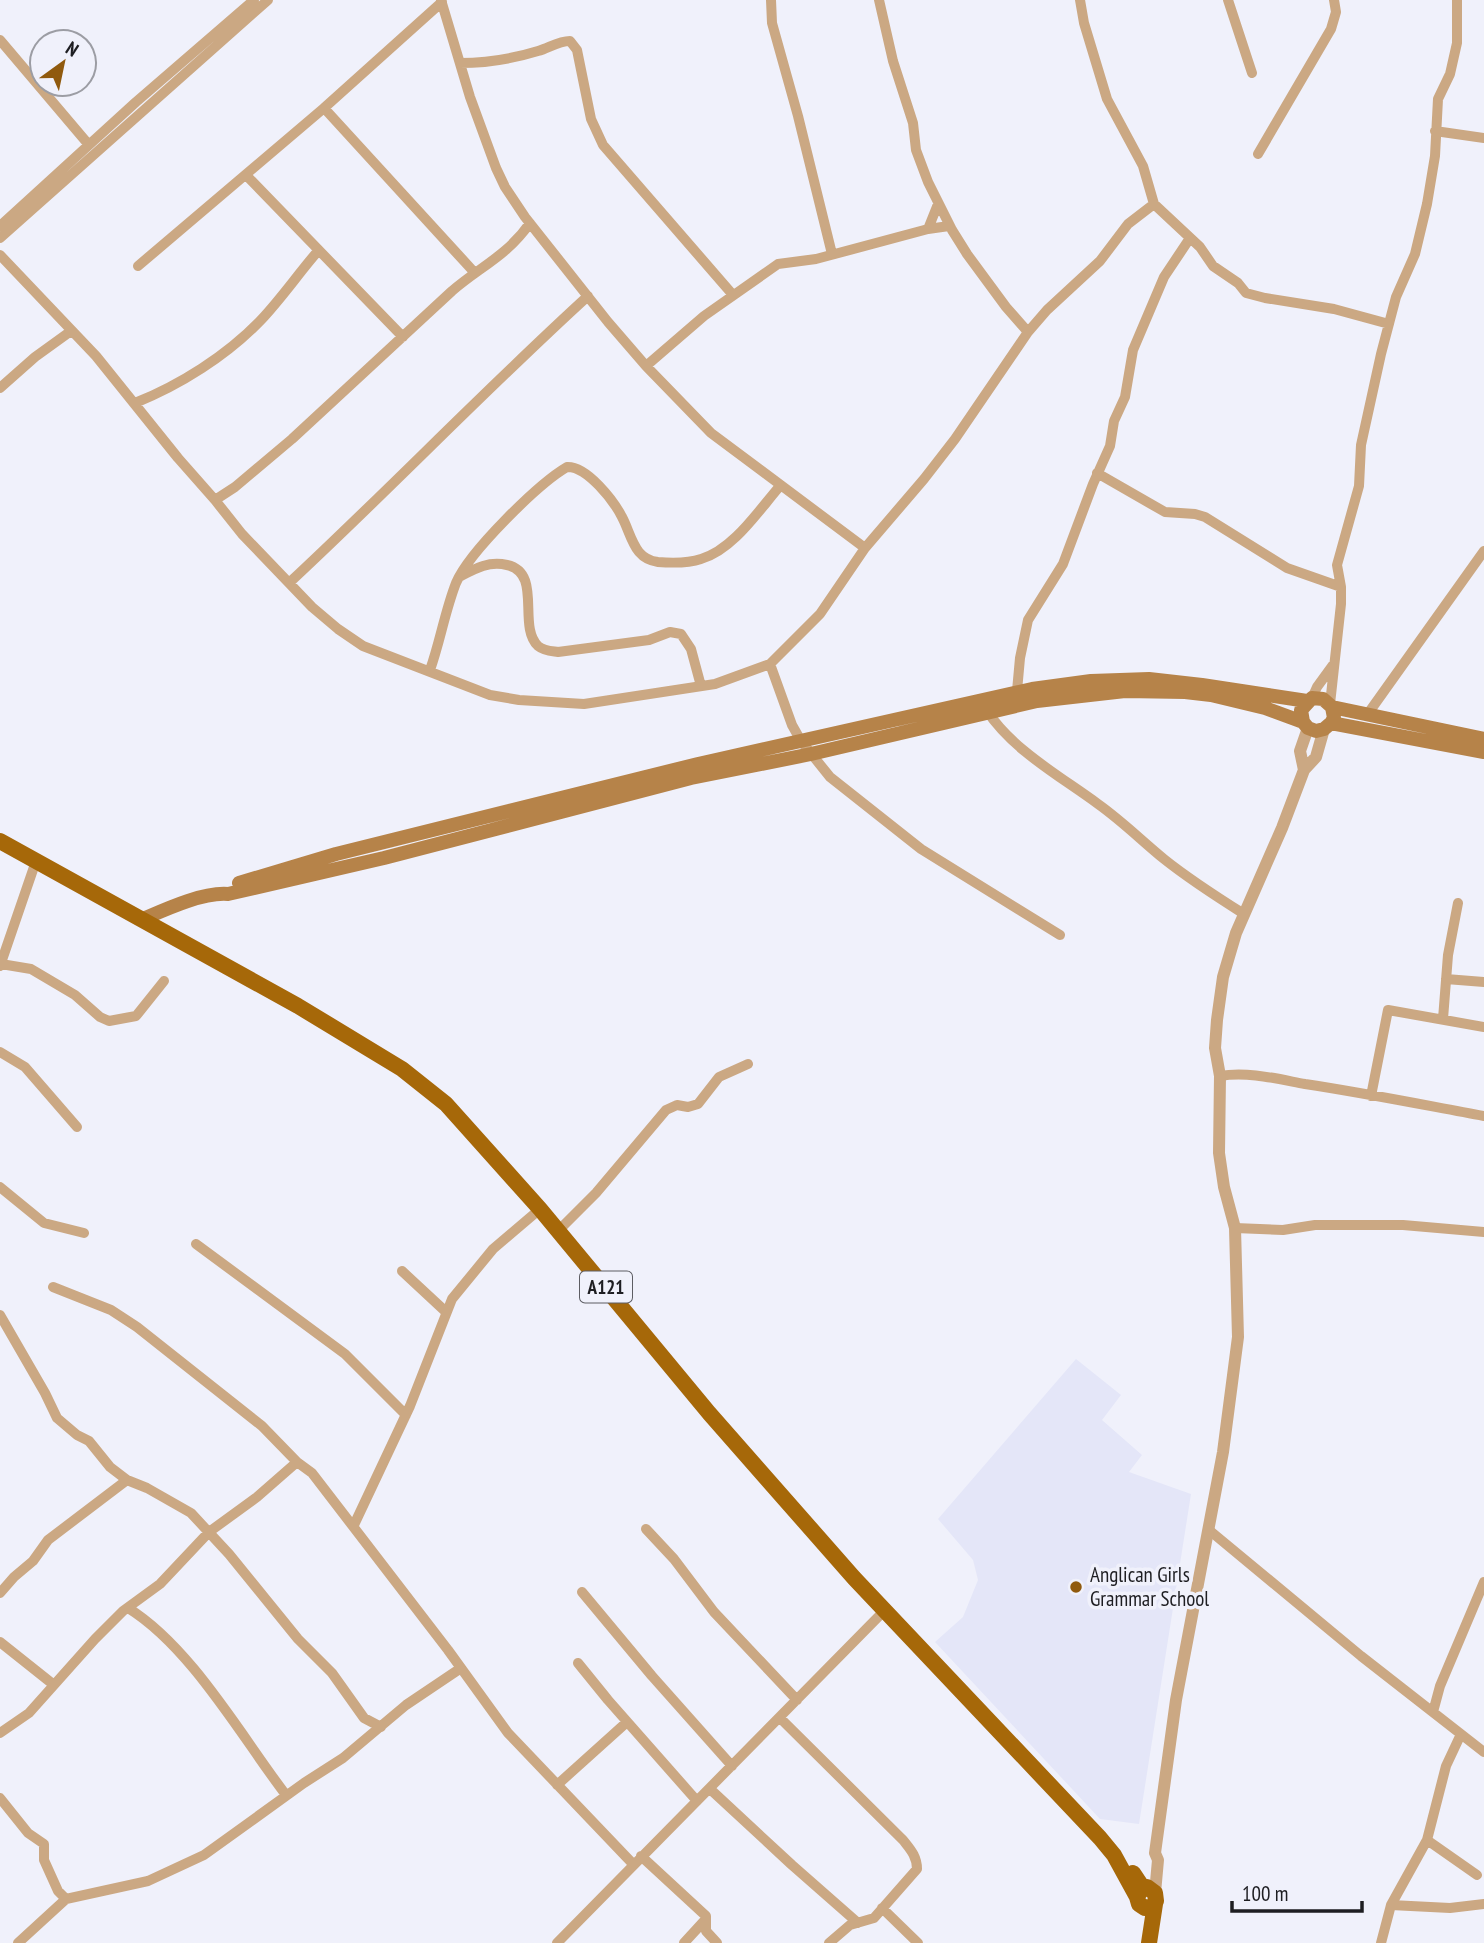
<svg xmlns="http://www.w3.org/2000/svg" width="1484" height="1943" viewBox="0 0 1484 1943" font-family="'PT Sans Narrow',sans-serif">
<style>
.built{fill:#e4e6f8}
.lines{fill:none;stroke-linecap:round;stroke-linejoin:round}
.minor{stroke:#cba883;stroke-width:10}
.tertiary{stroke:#cba883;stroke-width:12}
.secondary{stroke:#b68349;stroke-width:14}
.primary{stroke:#a66809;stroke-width:16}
.poi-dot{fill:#905a0e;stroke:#f0f1fb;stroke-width:2.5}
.labels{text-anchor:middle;stroke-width:7;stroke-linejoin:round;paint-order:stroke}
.shield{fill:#f0f1fb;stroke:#5d5d63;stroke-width:2}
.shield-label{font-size:19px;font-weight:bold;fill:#1e1e22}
.poi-label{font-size:21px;fill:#1e1e22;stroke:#f0f1fb;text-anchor:start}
</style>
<rect width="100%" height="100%" fill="#f0f1fb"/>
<path class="built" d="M1076 1359 1121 1395 1102 1420 1142 1455 1129 1472 1191 1494 1139 1824 1100 1819 935 1642 963 1617 978 1580 973 1560 938 1519Z"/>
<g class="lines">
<path class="minor" d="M441 0 470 97 496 168 505 187 525 217 608 322 646 366 711 433 865 548
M771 0 772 23 798 116 832 254
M879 0 893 61 913 123 916 150 928 182 952 230 967 254 1006 307 1028 332
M1080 0 1084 23 1107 99 1143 166 1154 204 1200 247 1213 266 1238 283 1246 293 1265 298 1334 309 1389 324
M1228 0 1252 73
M0 40 89 145
M460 63C486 63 512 59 538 51 549 48 558 41 570 41L577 50 591 119 603 145 733 295
M324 108 474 272
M1435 131 1484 138
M1258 154 1331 29 1336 12 1334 0
M246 175 403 337
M0 226 136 102 254 0
M928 229 938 204
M0 238 268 0
M0 255 96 356 178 458 215 500 242 534 312 607 338 629 363 646 490 695 519 700 584 704 715 684 770 664 820 614 865 548 924 479 955 439 1028 332 1047 310 1100 261 1128 224 1154 204
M138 266 324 108 442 2
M646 366 704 316 778 264 816 259 928 229 949 226
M0 388 35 357 71 331
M135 403C180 385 226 356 260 321 281 299 298 274 318 251
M1097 473 1165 512 1195 514 1205 517 1287 568 1341 587
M215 500 235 487 292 439 452 291C481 266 507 256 530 223
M461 576C476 568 489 561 507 565 543 573 517 626 538 646 544 651 551 651 558 652L649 640 670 632 681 634 691 649 701 686
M289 583C390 489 486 389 588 296
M770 664 792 725 801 741 830 777 921 849 1060 935
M430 670C440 642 445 611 456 583 469 552 538 484 567 467 587 466 614 501 622 517 628 528 631 542 639 552 644 558 650 561 658 562 671 563 689 563 701 559 733 550 759 510 780 486
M1017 691 1020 658 1028 620 1063 564 1093 484 1110 446 1114 421 1125 397 1133 350 1164 277 1190 238
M1312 698 1317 687 1333 665
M1330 704 1341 604V587L1337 565 1359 486 1361 445 1381 354 1396 297 1415 254 1427 204 1435 156 1438 99 1450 74 1457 43V0
M987 711C1014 751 1060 776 1098 804 1122 821 1142 841 1164 859 1189 879 1217 897 1244 914
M1367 715 1484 551
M1 964 31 969 75 995 100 1017 109 1021 136 1016 164 981
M0 966 36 861
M1446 979 1484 982
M1443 1019 1448 955 1458 903
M0 1052 25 1067 77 1127
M1220 1076C1247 1071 1278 1079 1305 1084 1365 1093 1424 1105 1484 1116
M1371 1096 1388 1010 1484 1027
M0 1187 44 1223 84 1233
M1235 1228 1283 1230 1315 1225H1403L1484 1232
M559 1230 596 1193 666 1110 677 1105 688 1107 698 1104 719 1077 748 1064
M196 1244 345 1354 406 1415
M402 1271 445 1311
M53 1287 111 1310 137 1327 262 1426 297 1462 312 1473 448 1650 508 1733 633 1864
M0 1315 45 1393 57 1418 77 1435 89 1441 110 1467 127 1480 147 1488 191 1513 229 1554 298 1639 332 1673 364 1718 381 1727
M354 1525 410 1406 452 1299 493 1249 540 1209
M646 1529 674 1559 714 1612 797 1700
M1209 1530 1361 1656 1484 1752
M582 1592 652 1676 732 1766
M0 1593 14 1577 33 1561 48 1540 127 1480
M128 1608C191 1647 241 1736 286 1795
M0 1642 54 1685
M578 1663 608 1700 697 1801
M1433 1712 1440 1686 1484 1582
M780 1718 903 1840C910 1849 917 1856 917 1869L874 1918 850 1925 829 1943
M0 1733 29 1713 95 1639 123 1611 160 1584 209 1532 257 1497 297 1462
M557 1785 627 1722
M710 1789 792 1865 858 1923
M0 1798 28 1833 44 1844V1860L58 1891 66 1899
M1427 1840 1477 1875
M641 1856 706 1916V1931L717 1943
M1391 1905 1450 1908 1484 1904
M882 1908 918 1943
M18 1943 66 1899 148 1881 204 1855 304 1783 343 1758 406 1705 461 1668
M557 1943 884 1611
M684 1943 706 1919
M1381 1943 1391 1905 1427 1840 1446 1766 1461 1734"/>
<path class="tertiary" d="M1304 770 1300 751 1308 728
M1155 1893 1158 1860 1155 1853 1176 1700 1223 1452 1238 1337 1235 1228 1224 1187 1219 1153 1220 1076 1215 1048 1217 1020 1223 977 1236 933 1282 828 1304 770 1316 757 1324 729"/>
<path class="secondary" d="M1332 707 1484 739
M1331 723 1484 752
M239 883 336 854 698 764 1032 689 1091 681 1149 679 1202 685 1307 701
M143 919C166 909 203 892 228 894L384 858 691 778 811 754 1037 701 1125 691 1185 692 1211 695 1265 708 1303 722 1308 728 1316 731 1324 729 1331 723 1334 718 1332 707 1323 699 1312 698 1301 710 1303 722"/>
<path class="primary" d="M0 841 298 1006 402 1069 446 1104 540 1209 709 1413 854 1578 1100 1838 1114 1855 1137 1897
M1133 1873 1143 1888 1147 1887 1155 1893 1156 1901 1153 1906 1145 1908 1139 1904 1137 1897 1141 1890
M1149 1943 1155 1904"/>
</g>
<circle class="poi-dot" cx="1076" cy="1587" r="7"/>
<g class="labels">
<rect class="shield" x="580" y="1271.5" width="52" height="31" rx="5"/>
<g class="shield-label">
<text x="606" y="1294">A121</text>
</g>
<g class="poi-label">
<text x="1090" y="1582">Anglican Girls<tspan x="1090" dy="24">Grammar School</tspan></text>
</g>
</g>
<g transform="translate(63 63) rotate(33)"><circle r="33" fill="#f0f1fb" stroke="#9c9da4" stroke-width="2"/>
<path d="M0-5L12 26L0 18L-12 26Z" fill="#905a0e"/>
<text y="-10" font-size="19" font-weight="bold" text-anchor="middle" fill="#1e1e22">N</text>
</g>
<path d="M1232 1901v10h130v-10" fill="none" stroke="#1e1e22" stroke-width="3.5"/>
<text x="1242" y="1901" font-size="21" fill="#1e1e22" stroke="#f0f1fb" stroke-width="5" paint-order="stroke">100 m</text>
</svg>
